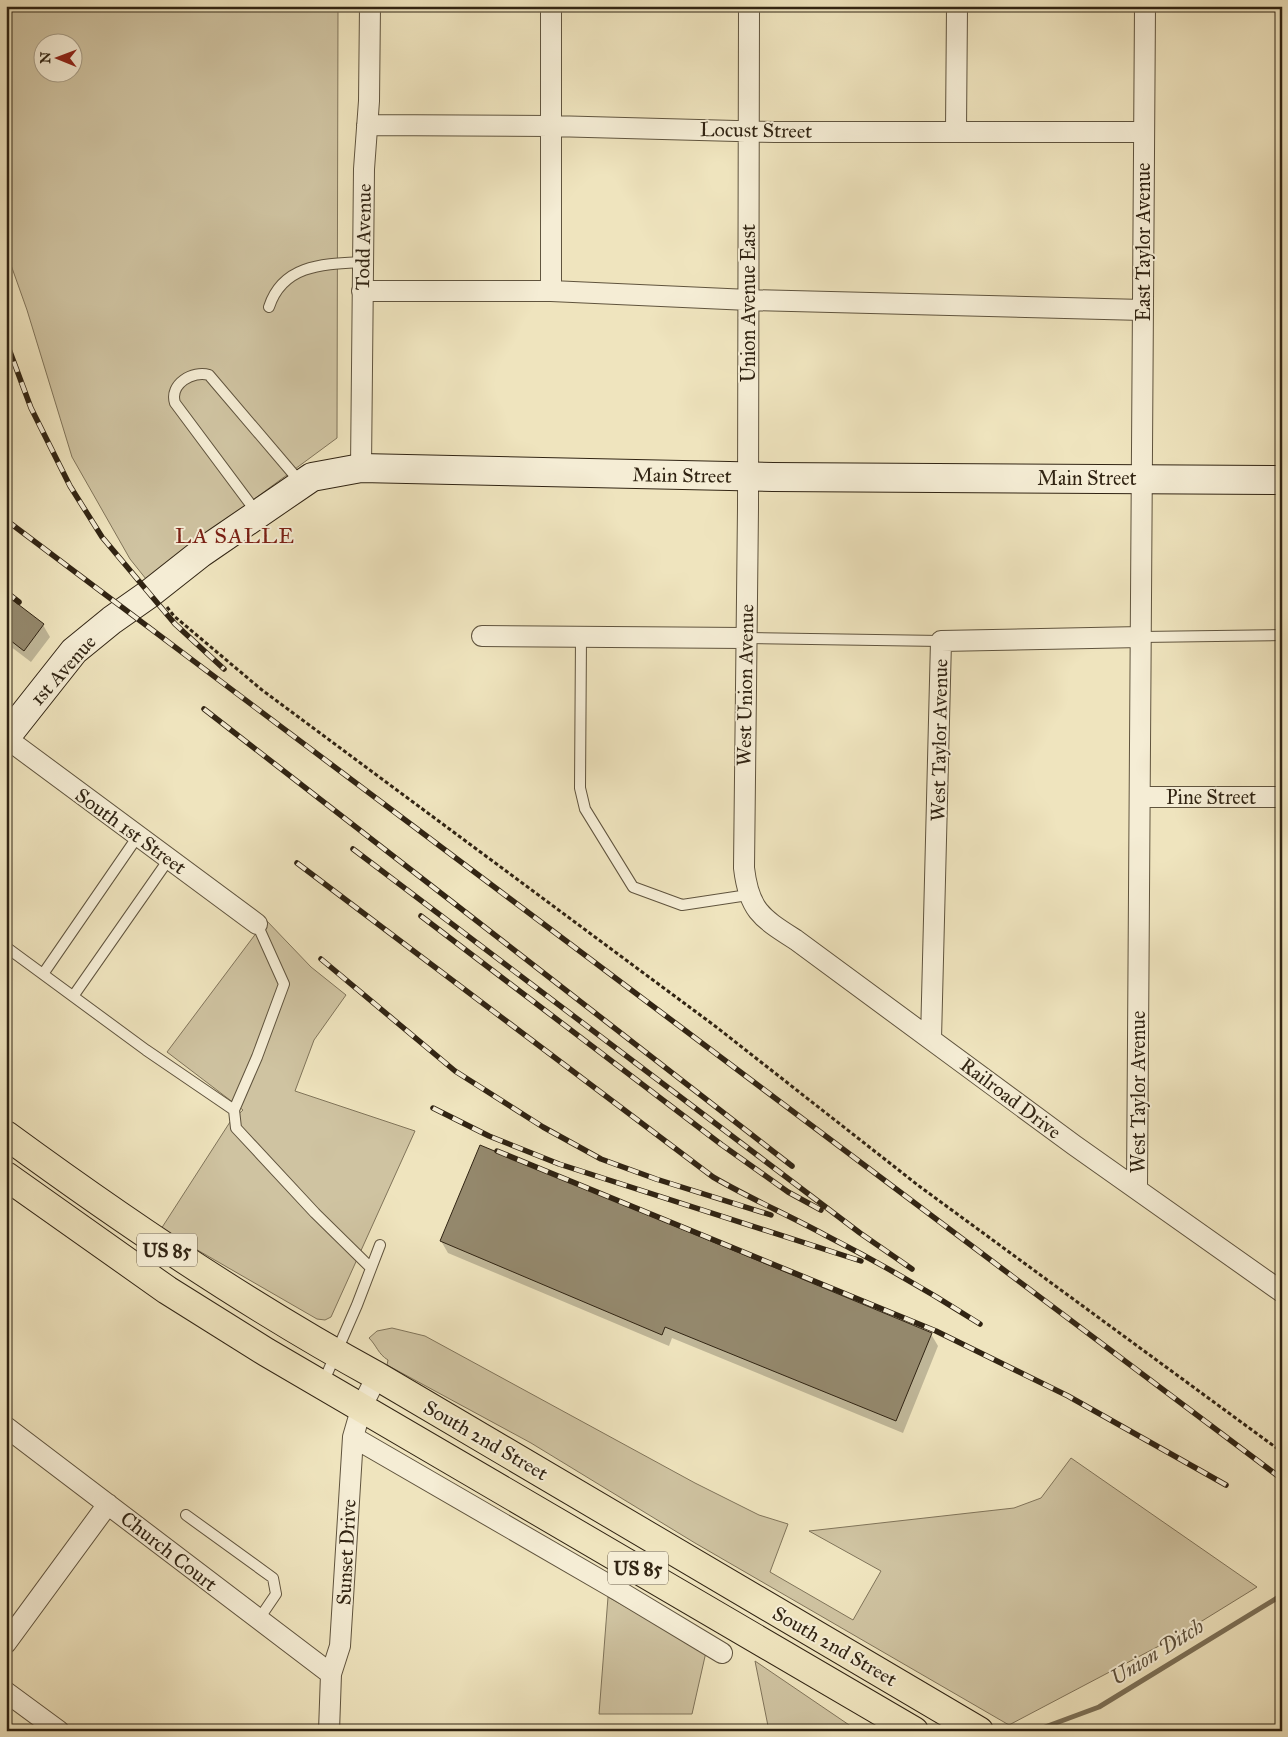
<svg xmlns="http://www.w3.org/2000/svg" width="1288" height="1737" viewBox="0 0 1288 1737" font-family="'IM FELL Great Primer',serif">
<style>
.green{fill:#cfc3a1;stroke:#80745a;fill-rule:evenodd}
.shadow{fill:#0003}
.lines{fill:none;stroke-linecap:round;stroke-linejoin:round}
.stream{stroke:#7c7057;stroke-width:5}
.building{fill:#94886c;stroke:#312413}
.lane-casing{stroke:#60543e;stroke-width:12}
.street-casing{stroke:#60543e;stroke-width:22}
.secondary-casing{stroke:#312413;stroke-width:30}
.highway-casing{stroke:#312413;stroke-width:30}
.path{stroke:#312413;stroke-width:3;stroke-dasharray:4 2.5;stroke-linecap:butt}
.lane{stroke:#f5edd5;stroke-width:10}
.street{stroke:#f5edd5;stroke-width:20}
.secondary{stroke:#f5edd5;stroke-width:28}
.highway{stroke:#efe4be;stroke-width:28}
.rail-casing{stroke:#312413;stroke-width:5.5}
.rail{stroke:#f5edd5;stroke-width:4;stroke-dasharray:11;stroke-linecap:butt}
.labels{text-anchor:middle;stroke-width:4;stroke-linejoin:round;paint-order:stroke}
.shield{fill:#f5edd5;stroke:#6c604d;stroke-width:1}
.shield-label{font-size:19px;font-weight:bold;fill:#312413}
.street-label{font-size:20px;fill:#312413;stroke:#f5edd5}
.water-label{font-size:21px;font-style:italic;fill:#5d503b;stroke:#f5edd5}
.quarter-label{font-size:22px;letter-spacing:1px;fill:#7a1f14;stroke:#f5edd5}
</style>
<rect width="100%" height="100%" fill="#efe4be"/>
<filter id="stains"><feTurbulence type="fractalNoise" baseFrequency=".004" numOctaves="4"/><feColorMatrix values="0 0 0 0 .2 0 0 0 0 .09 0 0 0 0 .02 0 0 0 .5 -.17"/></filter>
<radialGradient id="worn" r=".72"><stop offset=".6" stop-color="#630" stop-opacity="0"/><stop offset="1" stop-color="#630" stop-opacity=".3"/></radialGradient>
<path class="green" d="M6 6H338L337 438 146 579 130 559 72 457 27 310 6 251ZM42 42H72V72H42Z
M266 920 311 967 346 995 314 1040 295 1091 415 1131 331 1317 325 1320 317 1319 161 1229 230 1122 243 1110 167 1052Z
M392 1328 425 1336 695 1483 759 1515 788 1524 770 1572 853 1620 881 1571 809 1531 1014 1508 1041 1498 1071 1458 1257 1587 1176 1637 1009 1725 695 1543 531 1443 387 1365 388 1360C378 1354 377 1346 369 1338L377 1331Z
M608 1597 706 1652 692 1714H599Z
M755 1661 858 1731H769Z"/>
<path class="shadow" d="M6 597 43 625 50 637 31 662 6 643Z
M441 1241 931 1334 938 1346 903 1433 672 1338 669 1346 448 1253Z"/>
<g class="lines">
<path class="stream" d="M1045 1727 1099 1707 1282 1595"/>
</g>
<path class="building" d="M6 595 44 624 24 651 6 637Z
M480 1145 932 1333 896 1421 665 1327 662 1335 440 1241Z"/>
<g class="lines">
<defs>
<path id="lane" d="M269 307C283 264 324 264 363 262
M257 513 175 403C169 384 193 370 209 375L301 483
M581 637 580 788 585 809 633 887 682 905 748 895
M1141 637 1282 635
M745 638 941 641
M257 924 284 984 257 1057 234 1110 236 1128 315 1213 371 1268
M6 947 146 1050 234 1110
M43 974 138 836
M74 995 169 859
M323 1383 357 1305 380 1245
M186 1515 273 1578 276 1594 259 1619"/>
<path id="street" d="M749 6 748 508 744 868C749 911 762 918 796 940L1074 1145 1282 1292
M367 125 551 126 775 132H1144
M956 130 957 6
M362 291H551L749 300 1143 310
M551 291V6
M361 468 364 169 369 101 370 6
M482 636 745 638
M6 738 257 924
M1140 797H1282
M931 1039 941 641 1141 637
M1137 1188 1145 6
M6 1427 331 1674
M353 1437 619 1591 722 1653
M6 1643 108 1504
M6 1692 59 1731
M329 1731 331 1674 340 1646 353 1437 362 1406 377 1376"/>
<path id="secondary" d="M6 737 74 651 112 620 149 594 201 553 312 477 361 468 773 477 1282 480"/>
<path id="highway" d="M6 1135C126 1223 247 1305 377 1376L979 1731
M6 1176 167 1290 266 1352 914 1731"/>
</defs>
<use href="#lane" class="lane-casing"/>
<use href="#street" class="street-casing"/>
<use href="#secondary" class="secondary-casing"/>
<use href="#highway" class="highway-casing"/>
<path class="path" d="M167 607 174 616 262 690 715 1026 919 1186 1282 1452"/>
<use href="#lane" class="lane"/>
<use href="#street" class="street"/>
<use href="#secondary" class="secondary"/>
<use href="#highway" class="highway"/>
<defs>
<path id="rail" d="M6 341 31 408 70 486 102 537 175 624 224 669
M6 520 1282 1479
M6 592 19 602
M204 709 792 1166
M353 849 860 1233 912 1269
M297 863 713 1177C749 1198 788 1215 825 1235 878 1262 930 1292 980 1324
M421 916 722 1145 788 1192 821 1210
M321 959 455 1071 543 1127 601 1159 656 1179 771 1215
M433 1108 489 1136 559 1164 861 1261
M497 1151 936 1331 1068 1396 1226 1485"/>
</defs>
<use href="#rail" class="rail-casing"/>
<use href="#rail" class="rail"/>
</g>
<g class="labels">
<g class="shield">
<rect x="137" y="1233.5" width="60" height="33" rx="4"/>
<rect x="608" y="1551.5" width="60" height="33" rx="4"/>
</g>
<g class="shield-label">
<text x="167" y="1257">US 85</text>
<text x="638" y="1575">US 85</text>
</g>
<g class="street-label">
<text transform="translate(756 130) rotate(1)" y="7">Locust Street</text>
<text transform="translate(363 237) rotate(-89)" y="7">Todd Avenue</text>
<text transform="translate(1143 242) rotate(-90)" y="7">East Taylor Avenue</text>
<text transform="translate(748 303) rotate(-90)" y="7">Union Avenue East</text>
<text transform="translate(682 475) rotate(1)" y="7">Main Street</text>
<text x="1087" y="485">Main Street</text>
<text transform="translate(63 670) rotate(-48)" y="7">1st Avenue</text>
<text transform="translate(745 685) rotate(-89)" y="7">West Union Avenue</text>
<text transform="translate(939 740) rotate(-89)" y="7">West Taylor Avenue</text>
<text x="1211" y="804">Pine Street</text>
<text transform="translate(131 831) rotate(36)" y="7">South 1st Street</text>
<text transform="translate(1138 1092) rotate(-90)" y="7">West Taylor Avenue</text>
<text transform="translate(1011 1098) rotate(37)" y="7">Railroad Drive</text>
<text transform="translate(486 1440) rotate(30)" y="7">South 2nd Street</text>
<text transform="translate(169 1551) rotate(38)" y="7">Church Court</text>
<text transform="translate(346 1552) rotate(-87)" y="7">Sunset Drive</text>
<text transform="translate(835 1646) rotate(30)" y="7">South 2nd Street</text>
</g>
<g class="water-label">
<text transform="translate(1157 1652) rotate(-32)" y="7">Union Ditch</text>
</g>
<g class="quarter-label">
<text x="235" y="543">LA SALLE</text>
</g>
</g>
<rect width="1288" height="1737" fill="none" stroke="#efe4be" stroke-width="25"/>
<rect x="8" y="8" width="1273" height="1722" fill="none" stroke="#312413" stroke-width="2.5"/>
<rect x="12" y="12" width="1263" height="1712" fill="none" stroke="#312413"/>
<g transform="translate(58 58) rotate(271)"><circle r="24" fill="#f5edd5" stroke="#a79d87"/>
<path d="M0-4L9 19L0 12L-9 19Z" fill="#8f2418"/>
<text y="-8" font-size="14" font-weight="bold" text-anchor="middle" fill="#312413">N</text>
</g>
<rect width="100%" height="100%" filter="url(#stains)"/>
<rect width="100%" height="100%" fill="url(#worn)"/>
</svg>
